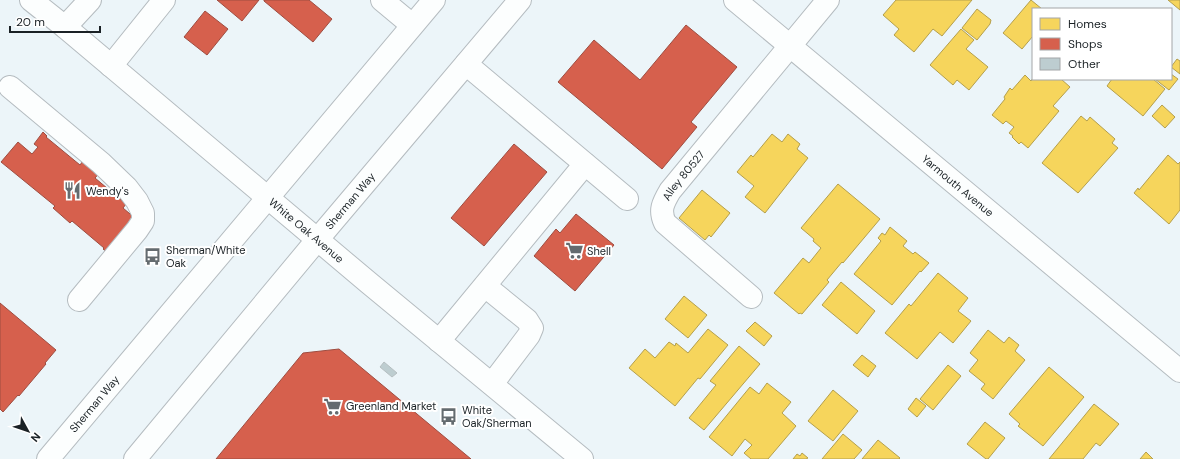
<svg xmlns="http://www.w3.org/2000/svg" width="1180" height="459" viewBox="0 0 1180 459" font-family="'DM Sans',sans-serif">
<style>
.homes{fill:#f6d55c;stroke:#b49f4c}
.shops{fill:#d6604d;stroke:#9e4d41}
.building{fill:#bdcdd0;stroke:#b6bfc1}
.lines{fill:none;stroke-linecap:round;stroke-linejoin:round}
.minor-casing{stroke:#b5bcc0;stroke-width:24}
.major-casing{stroke:#b5bcc0;stroke-width:24}
.minor{stroke:#fcfefe;stroke-width:22}
.major{stroke:#fcfefe;stroke-width:22}
.labels{text-anchor:middle;stroke-width:4;stroke-linejoin:round;paint-order:stroke}
.street-label{font-size:11px;fill:#1a2125;stroke:#fff}
.poi-label{font-size:11px;fill:#1a2125;stroke:#fff;text-anchor:start}
</style>
<rect width="100%" height="100%" fill="#ecf5f9"/>
<path class="homes" d="M896 0H972L942 36 933 29 914 52 894 35 899 29 883 15Z
M1031 0 1042 9H1033V36L1022 49 1003 33Z
M1168 0H1180V10Z
M977 9 991 20 990 24 977 40 962 28Z
M961 29 974 40 966 49 988 67 969 90 957 80 953 85 930 65Z
M1177 59 1180 61V74L1171 67Z
M1171 74 1178 79 1169 90 1155 79H1171Z
M1025 75 1031 81 1033 78 1061 79 1070 87 1053 106 1059 111 1028 148 1021 142 1019 144 1012 137 1013 136 1009 133 1014 127 1006 121 1003 124 992 115 1005 99 1004 97 1010 88 1012 90Z
M1112 79H1153L1165 89 1143 116 1107 86Z
M1162 105 1175 117 1165 128 1152 116Z
M1081 116 1087 121 1090 117 1115 139 1112 143 1118 148 1078 193 1042 163Z
M772 134 782 142 788 134 800 144 797 149 808 158 765 213 745 197 754 186 737 172 751 155 753 157Z
M1168 155 1178 164 1180 162V210L1169 224 1134 193 1138 188 1139 190Z
M838 184 880 219 843 263 842 262 827 280 829 282 802 314 800 313 799 314 774 293 803 258 809 263 821 248 813 241 814 239 801 228Z
M702 190 730 213 711 237 709 235 705 240 679 218Z
M890 227 907 241 903 246 913 254 915 252 929 263 921 272 920 271 892 305 854 274 881 241 878 238 882 233 885 235Z
M938 273 968 298 958 311 971 321 953 343 940 332 917 359 885 333 909 304 911 306Z
M841 282 875 311 857 334 822 305Z
M684 296 707 315 688 338 665 319Z
M755 322 772 336 764 346 746 331Z
M708 329 728 345 700 379 698 378 675 406 629 368 645 349 655 358 669 342 675 346 676 343 688 353Z
M988 330 1004 343 1009 337 1019 345 1015 351 1025 360 993 399 981 389 985 384 969 371 978 360 970 353Z
M739 346 760 364 704 430 689 418 716 385 710 381Z
M862 355 876 366 868 377 853 365Z
M948 365 961 376 933 410 920 399Z
M1049 367 1084 397 1043 446 1018 426 1020 424 1009 414Z
M767 383 791 402 782 413 796 426 768 459H751L744 453 752 445 745 439 732 456 709 437 750 387 759 394Z
M833 390 858 411 833 441 808 421Z
M916 398 926 406 917 417 908 409Z
M1094 404 1119 424 1100 446 1096 443 1083 459H1049Z
M985 422 1005 438 988 459H986L967 444Z
M843 434 862 450 854 459H822Z
M878 440 900 458 899 459H862Z
M1146 452 1153 459H1140Z
M802 453 808 458 806 459H793L797 454 800 456Z"/>
<path class="shops" d="M217 0H259L242 21Z
M264 0H309L332 19 313 42 264 1Z
M205 11 228 29 207 55 184 37Z
M686 25 737 67 691 122 697 127 662 169 558 82 594 40 640 80Z
M43 132 47 136 46 137 80 165 85 158 101 171 95 178 126 204 123 208 136 219 108 253 103 249 104 248 72 221 70 223 53 208 55 206 1 162 18 142 32 154 38 147 34 144Z
M514 144 547 172 484 246 451 218Z
M576 214 614 245 575 291 534 256 556 229 560 233Z
M0 303 56 350 45 363 46 364 19 396 18 395 3 412 0 409Z
M339 349 471 459H216L303 353Z"/>
<path class="building" d="M384 362 397 373 392 377 380 367Z"/>
<g class="lines">
<defs>
<g id="minor">
<path d="M382 0 412 25"/>
<path id="s1" d="M735 0 1180 371"/>
<path d="M65 27 90 0"/>
<path d="M466 64 627 199"/>
<path d="M111 66 164 0"/>
<path d="M10 87 101 163 127 188 137 201 143 213V221L137 230 79 300"/>
<path d="M485 286 527 320 532 328 529 335 492 384"/>
<path id="s2" d="M751 297 665 223C659 210 663 203 670 191L828 0"/>
<path d="M439 341 585 164"/>
</g>
<g id="major">
<path id="s3" d="M31 0 65 27 369 283 582 459"/>
<path id="s4" d="M48 459 434 0"/>
<path id="s5" d="M135 459 317 240 520 0"/>
</g>
</defs>
<use href="#minor" class="minor-casing"/>
<use href="#major" class="major-casing"/>
<use href="#minor" class="minor"/>
<use href="#major" class="major"/>
</g>
<defs>
<symbol id="restaurant-bare" viewBox="-9 -9 18 18"><path d="M-5-6h1v4h1v-4h1v4h1v-4h1v5L-1.5 .5V6h-2V.5L-5-1ZM5-6V6H3V1.5H1.5Q1.5-4 5-6Z" fill="#646b6f" stroke="#fff" stroke-width="2.5" paint-order="stroke"/></symbol>
<symbol id="supermarket-bare" viewBox="-9 -9 18 18"><path d="M-6-5.5h2.5l.6 2H6L4.5 2H-2.5L-4.4-4H-6ZM-1.5 3.2a1.3 1.3 0 1 0 .1 0ZM3 3.2a1.3 1.3 0 1 0 .1 0Z" fill="#646b6f" stroke="#fff" stroke-width="2.5" paint-order="stroke"/></symbol>
<symbol id="bus-bare" viewBox="-9 -9 18 18"><path d="M-5-6H5V4H4V6H2V4H-2V6H-4V4H-5ZM-3.5-4V0h7V-4ZM-3.5 1.2v1.5H-2V1.2ZM2 1.2v1.5H3.5V1.2Z" fill="#646b6f" stroke="#fff" stroke-width="2.5" paint-order="stroke"/></symbol>
</defs>
<g fill-rule="evenodd">
<use href="#restaurant-bare" x="60" y="178" width="25" height="25"/>
<use href="#supermarket-bare" x="562" y="238" width="25" height="25"/>
<use href="#bus-bare" x="140" y="244" width="25" height="25"/>
<use href="#supermarket-bare" x="320" y="394" width="25" height="25"/>
<use href="#bus-bare" x="436" y="404" width="25" height="25"/>
</g>
<g class="labels">
<g class="street-label">
<text dy="4" stroke="none"><textPath href="#s2" startOffset="168">Alley 80527</textPath></text>
<text dy="4" stroke="none"><textPath href="#s1" startOffset="290">Yarmouth Avenue</textPath></text>
<text dy="4" stroke="none"><textPath href="#s5" startOffset="336">Sherman Way</textPath></text>
<text dy="4" stroke="none"><textPath href="#s3" startOffset="359">White Oak Avenue</textPath></text>
<text dy="4" stroke="none"><textPath href="#s4" startOffset="72">Sherman Way</textPath></text>
</g>
<g class="poi-label">
<text x="86" y="195">Wendy's</text>
<text x="166" y="254">Sherman/White<tspan x="166" dy="13">Oak</tspan></text>
<text x="587" y="255">Shell</text>
<text x="346" y="410">Greenland Market</text>
<text x="462" y="414">White<tspan x="462" dy="13">Oak/Sherman</tspan></text>
</g>
</g>
<rect x="1032" y="8" width="140" height="72" fill="#ffffff" stroke="#a3a6a8"/>
<rect x="1040" y="18" width="20" height="12" fill="#f6d55c" stroke="#a3a6a8"/>
<text x="1068" y="28" font-size="12" fill="#1a2125">Homes</text>
<rect x="1040" y="38" width="20" height="12" fill="#d6604d" stroke="#a3a6a8"/>
<text x="1068" y="48" font-size="12" fill="#1a2125">Shops</text>
<rect x="1040" y="58" width="20" height="12" fill="#bdcdd0" stroke="#a3a6a8"/>
<text x="1068" y="68" font-size="12" fill="#1a2125">Other</text>
<g transform="translate(28 431) rotate(130)" stroke="#ffffff" stroke-width="3" paint-order="stroke">
<path d="M0-3L7 15L0 10L-7 15Z" fill="#1a2125"/>
<text y="-6" font-size="11" font-weight="bold" text-anchor="middle" fill="#1a2125">N</text>
</g>
<path d="M10 26v6h90v-6" fill="none" stroke="#1a2125" stroke-width="2"/>
<text x="16" y="26" font-size="12" fill="#1a2125" stroke="#ffffff" stroke-width="3" paint-order="stroke">20 m</text>
</svg>
